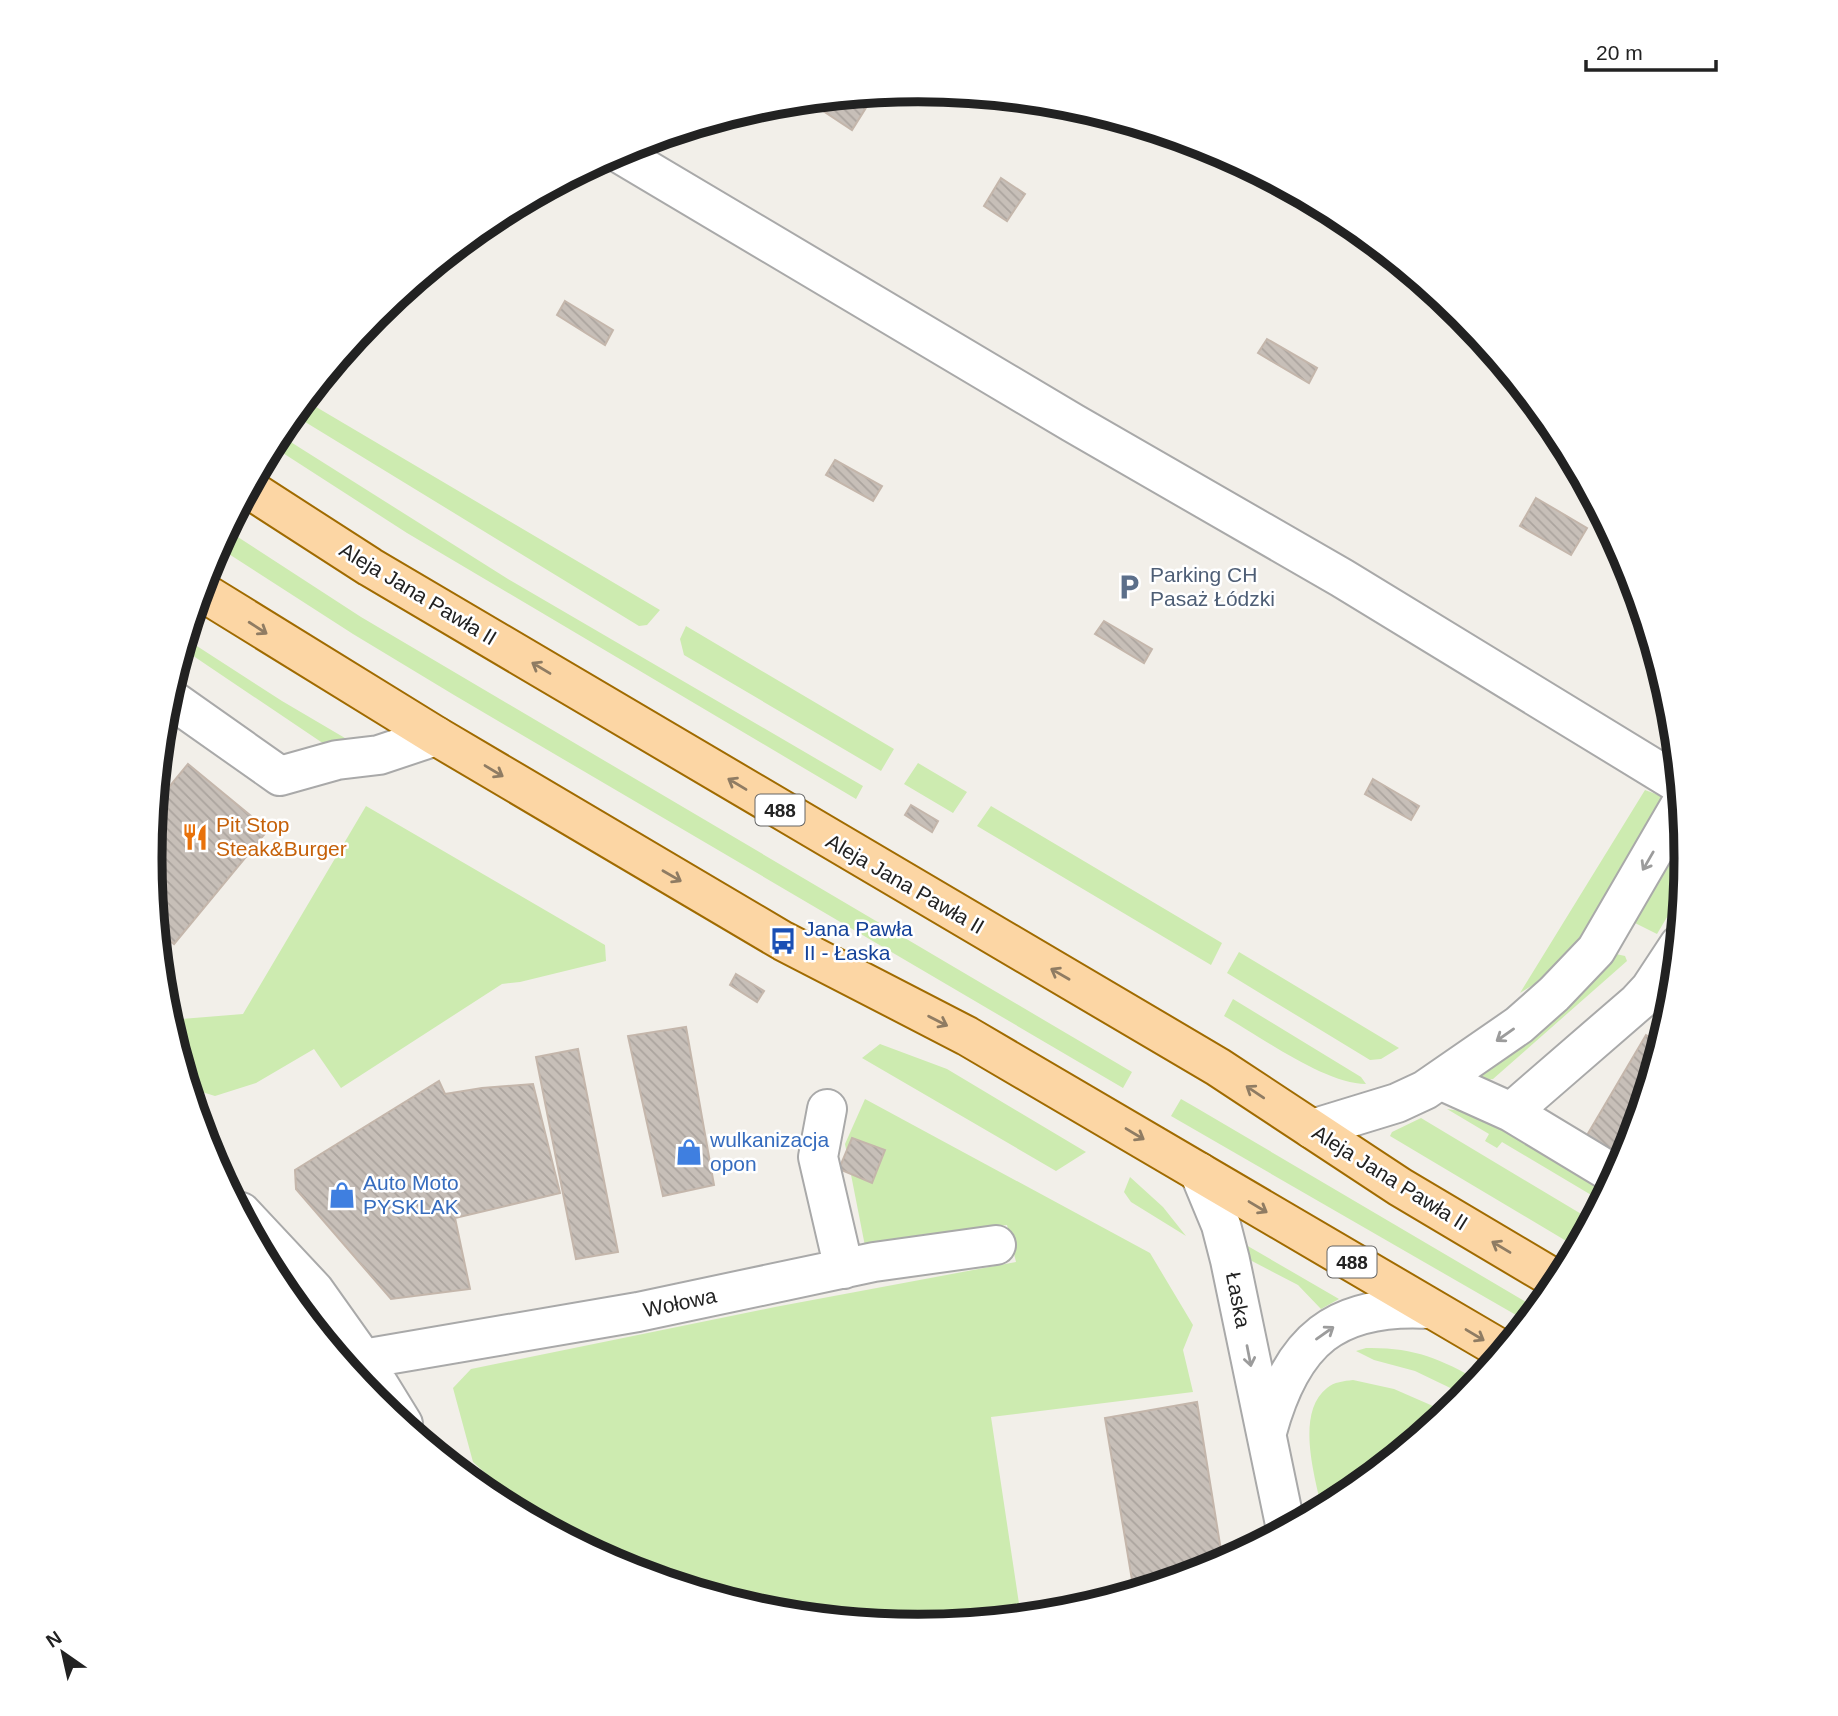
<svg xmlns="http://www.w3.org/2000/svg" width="1838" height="1716" viewBox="0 0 1838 1716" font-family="Helvetica,sans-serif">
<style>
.grass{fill:#cdebb0}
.building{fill:url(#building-back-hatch);stroke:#c4b6ab;stroke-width:2}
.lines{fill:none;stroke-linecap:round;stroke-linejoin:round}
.minor-casing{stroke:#a9a9a9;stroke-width:42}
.major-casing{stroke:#a06b00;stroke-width:42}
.minor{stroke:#fff;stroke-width:38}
.major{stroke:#fcd6a4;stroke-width:38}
.oneway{stroke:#8f7c63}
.oneway2{stroke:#9c9c9c}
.labels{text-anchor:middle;stroke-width:5;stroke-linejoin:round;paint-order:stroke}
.shield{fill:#fff;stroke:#646464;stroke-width:2}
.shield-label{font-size:19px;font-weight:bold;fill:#222}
.service-label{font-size:21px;fill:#4e5e75;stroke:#fff;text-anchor:start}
.street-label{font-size:21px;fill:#222;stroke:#fff}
.food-label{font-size:21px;fill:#c56008;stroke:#fff;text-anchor:start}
.transit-label{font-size:21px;fill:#164399;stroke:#fff;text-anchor:start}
.shop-label{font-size:21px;fill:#366cbe;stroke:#fff;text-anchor:start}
.rim{fill:none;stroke:#222;stroke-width:9}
</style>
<defs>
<pattern id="building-back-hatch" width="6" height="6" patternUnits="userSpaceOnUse" patternTransform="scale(1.75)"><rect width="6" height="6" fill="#c7bfb8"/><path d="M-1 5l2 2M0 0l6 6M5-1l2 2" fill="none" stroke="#aba49e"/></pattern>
</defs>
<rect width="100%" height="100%" fill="#f2efe9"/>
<path class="grass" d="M306 401 660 610 647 625 639 626 297 417Z
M278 434 508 579 863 786 856 799 407 533 272 446Z
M227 530 361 617 1132 1072 1123 1088 454 695 353 634 218 547Z
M686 626 894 749 881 771 684 655 680 639Z
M186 639 282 701 350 741 333 750 183 649Z
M918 763 967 792 953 813 904 784Z
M1645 790 1664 797 1580 943 1533 985 1520 993Z
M366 806 605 945 606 961 520 982 502 984 341 1088 314 1049 256 1083 215 1096 189 1088 169 1020 243 1014Z
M991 806 1222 943 1211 965 977 826Z
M1685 834 1688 858 1685 887 1657 934 1633 922Z
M1239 952 1399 1048 1381 1059 1370 1060 1227 973Z
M1616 954 1625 956 1627 961 1493 1079 1487 1080 1481 1075 1486 1067Z
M1233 999 1361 1077 1366 1084C1325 1084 1261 1037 1224 1016Z
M880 1044 947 1069 1086 1152 1056 1171 862 1058Z
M865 1099 1150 1253 1193 1325 1183 1350 1193 1392 991 1417 1021 1617 919 1627 769 1612 624 1568 541 1523 473 1462 453 1388 471 1369 775 1307 1016 1262 1007 1225 865 1246 845 1144Z
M1181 1099 1195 1107 1538 1309 1528 1322 1171 1116Z
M1447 1109 1482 1114 1610 1189 1603 1202 1502 1142 1497 1148 1485 1141 1489 1134Z
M1421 1118 1593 1221 1578 1248 1390 1136 1392 1132Z
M1130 1177 1163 1207 1186 1236 1131 1202 1124 1192Z
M1246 1245 1339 1299 1321 1309 1298 1285 1250 1260Z
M1366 1348C1412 1347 1440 1358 1479 1381L1467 1396 1415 1371 1374 1360 1356 1351Z
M1353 1380 1394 1389 1449 1413 1346 1497 1322 1510C1315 1477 1295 1413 1327 1388 1334 1382 1344 1381 1353 1380Z"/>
<path class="building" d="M857 95 869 103 852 130 808 101Z
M1001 178 1025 194 1007 221 984 206Z
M565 301 613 330 605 345 557 315Z
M1267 339 1317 368 1309 383 1258 353Z
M835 460 882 486 873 501 826 475Z
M1536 498 1587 528 1571 555 1520 526Z
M1104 621 1152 649 1144 663 1095 634Z
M188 764 268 830 174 944 157 931 150 858 156 803Z
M1373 779 1419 806 1411 820 1365 794Z
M911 805 938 821 932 832 905 815Z
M736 974 764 991 757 1002 730 985Z
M686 1027 714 1185 663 1196 628 1036Z
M1646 1035 1662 1044 1625 1160 1586 1137Z
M578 1049 618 1252 576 1259 536 1057Z
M439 1081 445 1094 482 1088 533 1084 560 1193 455 1218 470 1289 391 1299 296 1189 295 1170Z
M852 1138 885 1150 872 1183 839 1169Z
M1197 1402 1223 1563 1213 1568 1134 1592 1105 1418Z"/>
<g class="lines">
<defs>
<path id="minor" d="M617 152 1073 423 1342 578 1681 785
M168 697 280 776 337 760 379 755 436 736
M1440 1080 1511 1112 1617 1176
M827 1109 818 1157 844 1269
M1511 1112 1638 1002 1650 989 1679 945
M1312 1129 1397 1103 1425 1090 1519 1025 1554 994 1596 950 1682 802
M1199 1172 1221 1225 1230 1260 1286 1529
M241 1212 314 1290 363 1359 403 1424
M363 1359 638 1312 874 1262 996 1245
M1267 1432C1292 1340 1335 1303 1431 1309"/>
<path id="major" d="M249 489 370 567 1218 1067 1400 1187 1560 1282
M201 591 436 736 783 941 967 1036 1504 1351"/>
</defs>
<use href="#minor" class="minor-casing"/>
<use href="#major" class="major-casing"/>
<use href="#minor" class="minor"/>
<use href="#major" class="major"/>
</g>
<defs><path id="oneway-shaft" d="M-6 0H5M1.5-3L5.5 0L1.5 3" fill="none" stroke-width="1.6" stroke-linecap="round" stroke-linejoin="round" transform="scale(1.75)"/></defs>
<g class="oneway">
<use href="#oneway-shaft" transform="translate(258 628) rotate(33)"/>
<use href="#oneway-shaft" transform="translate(541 668) rotate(-149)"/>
<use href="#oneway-shaft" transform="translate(494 771) rotate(31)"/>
<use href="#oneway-shaft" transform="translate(737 784) rotate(-149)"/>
<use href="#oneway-shaft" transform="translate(672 876) rotate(30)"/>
<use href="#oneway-shaft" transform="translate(1060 974) rotate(-150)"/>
<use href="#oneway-shaft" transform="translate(938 1021) rotate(27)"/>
<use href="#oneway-shaft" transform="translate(1255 1092) rotate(-146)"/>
<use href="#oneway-shaft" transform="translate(1135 1134) rotate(31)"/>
<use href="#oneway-shaft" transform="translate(1258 1207) rotate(31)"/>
<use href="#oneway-shaft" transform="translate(1501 1247) rotate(-149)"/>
<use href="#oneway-shaft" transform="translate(1475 1335) rotate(31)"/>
</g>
<g class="oneway2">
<use href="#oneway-shaft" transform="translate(1648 861) rotate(120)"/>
<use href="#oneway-shaft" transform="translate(1505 1035) rotate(145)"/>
<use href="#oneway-shaft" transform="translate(1325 1333) rotate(-35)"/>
<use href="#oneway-shaft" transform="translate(1249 1356) rotate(79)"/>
</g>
<defs>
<symbol id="parking-bare" viewBox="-9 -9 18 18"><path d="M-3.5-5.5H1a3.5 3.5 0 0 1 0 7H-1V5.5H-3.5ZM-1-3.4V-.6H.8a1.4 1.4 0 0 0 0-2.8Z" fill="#5c6f8a" stroke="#fff" stroke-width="2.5" paint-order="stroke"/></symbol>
<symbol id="restaurant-bare" viewBox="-9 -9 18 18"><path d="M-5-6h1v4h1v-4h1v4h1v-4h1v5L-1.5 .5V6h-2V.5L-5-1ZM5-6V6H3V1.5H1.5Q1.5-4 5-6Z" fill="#e8710a" stroke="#fff" stroke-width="2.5" paint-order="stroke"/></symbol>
<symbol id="bus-bare" viewBox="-9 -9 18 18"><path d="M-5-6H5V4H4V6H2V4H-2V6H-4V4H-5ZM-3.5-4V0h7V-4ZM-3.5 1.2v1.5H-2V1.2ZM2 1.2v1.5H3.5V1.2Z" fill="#1a4fb4" stroke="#fff" stroke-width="2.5" paint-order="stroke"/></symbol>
<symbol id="shop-bare" viewBox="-9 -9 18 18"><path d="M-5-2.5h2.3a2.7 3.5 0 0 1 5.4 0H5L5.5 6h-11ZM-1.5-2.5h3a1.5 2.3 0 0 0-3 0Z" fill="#3f7fe0" stroke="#fff" stroke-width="2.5" paint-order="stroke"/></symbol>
</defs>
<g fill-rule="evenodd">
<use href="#parking-bare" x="1110" y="568" width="38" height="38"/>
<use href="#restaurant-bare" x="176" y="818" width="38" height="38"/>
<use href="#bus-bare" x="764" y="922" width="38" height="38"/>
<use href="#shop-bare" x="670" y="1133" width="38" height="38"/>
<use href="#shop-bare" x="323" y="1176" width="38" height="38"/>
</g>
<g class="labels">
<g class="shield">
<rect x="755.5" y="794.5" width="49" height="31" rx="5"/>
<rect x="1327.5" y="1246.5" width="49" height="31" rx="5"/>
</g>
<g class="shield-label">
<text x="780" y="817">488</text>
<text x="1352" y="1269">488</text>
</g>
<g class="service-label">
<text x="1150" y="582">Parking CH<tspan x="1150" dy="24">Pasaż Łódzki</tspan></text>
</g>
<g class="street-label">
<text transform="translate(418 594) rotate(31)" y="7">Aleja Jana Pawła II</text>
<text transform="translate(905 884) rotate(30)" y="7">Aleja Jana Pawła II</text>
<text transform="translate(1390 1178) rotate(32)" y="7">Aleja Jana Pawła II</text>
<text transform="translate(1238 1300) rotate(79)" y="7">Łaska</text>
<text transform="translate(680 1303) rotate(-12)" y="7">Wołowa</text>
</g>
<g class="food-label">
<text x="216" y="832">Pit Stop<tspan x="216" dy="24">Steak&amp;Burger</tspan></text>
</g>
<g class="transit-label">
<text x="804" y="936">Jana Pawła<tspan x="804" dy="24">II - Łaska</tspan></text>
</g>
<g class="shop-label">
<text x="710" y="1147">wulkanizacja<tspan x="710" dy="24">opon</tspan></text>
<text x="363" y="1190">Auto Moto<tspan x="363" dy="24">PYSKLAK</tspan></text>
</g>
</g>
<path d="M0 0H1838V1716H0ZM162 858a756 756 0 1 1 1512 0a756 756 0 1 1-1512 0Z" fill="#fff" fill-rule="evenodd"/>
<path class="rim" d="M162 858a756 756 0 1 1 1512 0a756 756 0 1 1-1512 0Z"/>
<g transform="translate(63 1653) rotate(326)" stroke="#ffffff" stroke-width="5" paint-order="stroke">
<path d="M0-5L12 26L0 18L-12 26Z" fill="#222222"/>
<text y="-10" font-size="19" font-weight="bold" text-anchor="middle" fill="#222222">N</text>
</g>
<path d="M1586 60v10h130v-10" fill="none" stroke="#222222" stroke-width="3.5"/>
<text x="1596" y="60" font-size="21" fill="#222222" stroke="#ffffff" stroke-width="5" paint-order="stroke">20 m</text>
</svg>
